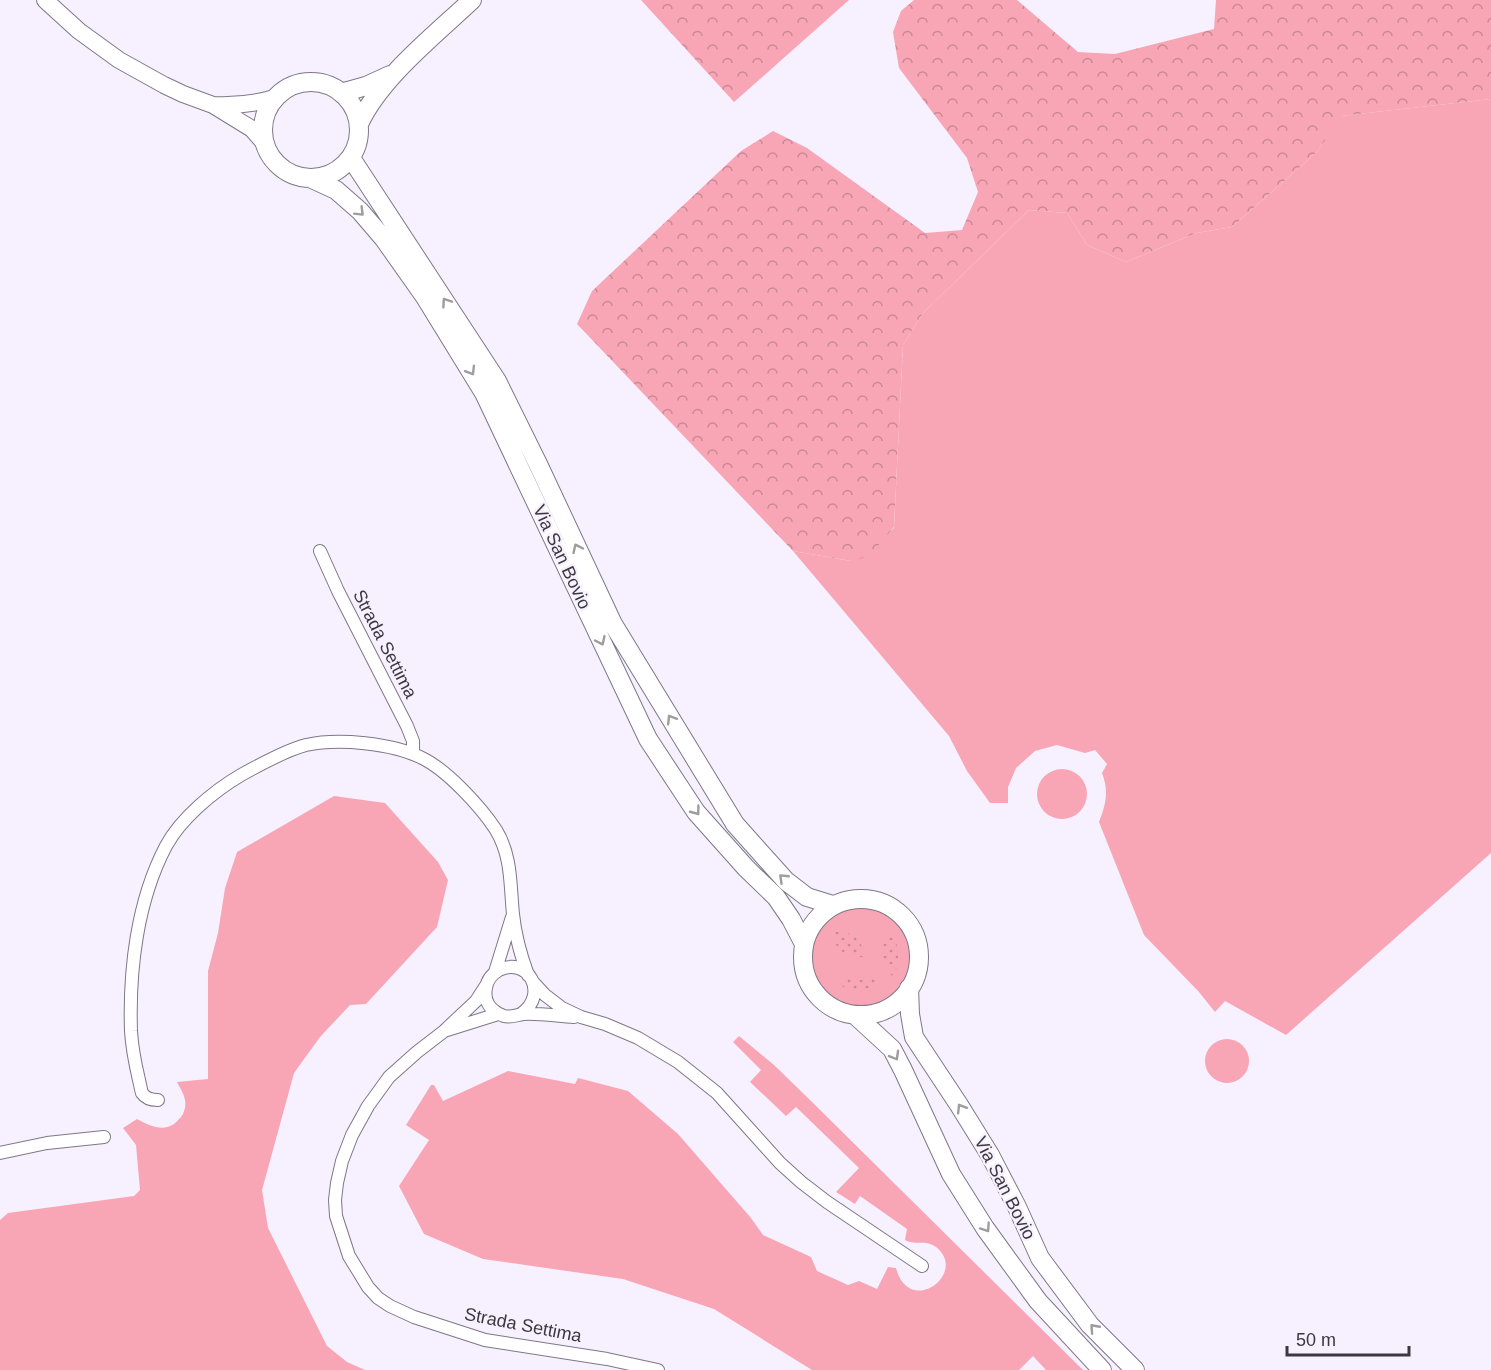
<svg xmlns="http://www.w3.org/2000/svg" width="1491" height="1370" viewBox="0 0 1491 1370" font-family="Helvetica,sans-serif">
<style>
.green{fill:#f8a6b5}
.forest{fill:url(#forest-crowns)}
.garden{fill:url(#garden-dots)}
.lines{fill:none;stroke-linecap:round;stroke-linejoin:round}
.minor-casing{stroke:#7f7787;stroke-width:14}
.tertiary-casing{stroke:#7f7787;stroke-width:18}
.secondary-casing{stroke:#7f7787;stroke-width:20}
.minor{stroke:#fff;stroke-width:12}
.tertiary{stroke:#fff;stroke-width:16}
.secondary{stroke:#fff;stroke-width:18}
.oneway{stroke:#9e9c9f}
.labels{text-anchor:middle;stroke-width:4.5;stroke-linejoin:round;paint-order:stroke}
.street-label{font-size:18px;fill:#3c383f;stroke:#f7f0fe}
</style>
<defs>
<pattern id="forest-crowns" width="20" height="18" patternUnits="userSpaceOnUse" patternTransform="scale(1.5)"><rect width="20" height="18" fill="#f8a6b5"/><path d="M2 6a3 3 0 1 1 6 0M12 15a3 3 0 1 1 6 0" fill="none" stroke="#ca8895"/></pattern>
<pattern id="garden-dots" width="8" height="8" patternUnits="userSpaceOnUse" patternTransform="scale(1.5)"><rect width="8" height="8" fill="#f8a6b5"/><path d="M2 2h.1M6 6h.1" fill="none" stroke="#ca8895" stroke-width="1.8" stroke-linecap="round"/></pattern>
</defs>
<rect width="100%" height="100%" fill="#f7f0fe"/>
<path class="green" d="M1491 99V853L1286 1035 1225 1001 1215 1012 1199 992 1144 935 1099 822C1106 804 1109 791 1102 773L1107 764 1095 750 1085 753 1057 745 1035 751 1016 768 1008 787V803H990L967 771 949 736 793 551 851 561 894 528 903 345 923 313 1029 210 1067 213 1087 245 1126 262 1196 233 1232 227 1317 152 1340 116Z
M1037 794a25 25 0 1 1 50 0a25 25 0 1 1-50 0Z
M334 796 385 803 438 862 448 880 437 927 366 1004 350 1005 320 1037 294 1073 262 1190 268 1228 327 1346 347 1362 365 1370H0V1220L8 1213 134 1196 140 1190 136 1145 123 1128 137 1119C155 1129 170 1134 183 1114 185 1109 186 1105 185 1100 184 1094 180 1088 177 1082L208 1079V971L218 933 225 888 237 852Z
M811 957a50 50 0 1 1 100 0a50 50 0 1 1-100 0Z
M739 1036 774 1065 811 1101 1083 1370H1046L1033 1356 1019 1370H812L714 1309 623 1279 483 1259 424 1234 399 1186 429 1140 406 1125 431 1085H434L443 1101 508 1071 575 1084 578 1078 628 1091 678 1134 751 1218 763 1235 811 1257 817 1271 848 1285 859 1281 877 1289 888 1267 896 1268C909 1318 969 1273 936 1247 926 1239 915 1246 905 1240L907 1229 860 1196 855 1204 836 1192 859 1168 796 1107 786 1116 750 1082 761 1070 733 1042Z
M1205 1061a22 22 0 1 1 44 0a22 22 0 1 1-44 0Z"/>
<path class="forest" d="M641 0H849L734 102Z
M914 0H1017L1078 52 1115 54 1214 29 1216 0H1491V99L1341 116 1317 152 1232 227 1196 233 1126 262 1087 245 1067 213 1029 210 923 313 903 345 894 527 869 556 851 561 793 551 577 324 592 291 741 151 773 131 807 148 925 233 962 230 978 192 967 158 899 68 893 32 901 11Z"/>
<path class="garden" d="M831 931C852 931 861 937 865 957 844 957 836 951 831 931Z
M889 932C901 942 900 964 893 977 880 962 879 950 889 932Z
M860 975 871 978 881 984C865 995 853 995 838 983L844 978Z"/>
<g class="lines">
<defs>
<path id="minor" d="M320 551 338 591 407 726 413 741V754
M495 972 512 917
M533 982 545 995 562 1008 581 1017 605 1024 638 1038 678 1062 717 1093 780 1163 801 1182 827 1202 922 1266
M487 984 476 1001 443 1032 417 1052 389 1077 368 1106 352 1135 342 1161 337 1183 335 1200 336 1216 349 1256 368 1287 378 1298 390 1306 414 1317 485 1340 607 1359 658 1370
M521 1014C550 993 527 956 499 970 492 974 487 980 486 988 484 998 488 1007 496 1012 498 1014 502 1015 504 1016 511 1018 516 1015 523 1014 539 1013 557 1016 574 1017
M447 1030 498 1014
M158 1100C152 1100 146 1099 142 1093 141 1090 140 1084 139 1080 135 1063 132 1048 131 1031 129 970 137 901 166 846 181 818 214 791 241 775 259 765 286 750 306 745 338 738 392 743 422 758 447 770 481 807 496 830 512 856 510 885 513 914 515 934 521 956 528 975
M0 1153 47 1143 104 1137"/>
<path id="tertiary" d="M45 0 79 31 119 60 164 85 183 94 213 105 252 129 265 144
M214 105C236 106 254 104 275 98"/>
<path id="secondary" d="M263 130a48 48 0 1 1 96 0a48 48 0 1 1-96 0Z
M341 93 366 86 390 75
M359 124C380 78 435 35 472 0
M351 158 497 381 538 464 613 624 735 824 786 881 807 897 833 905
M312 179 336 190 360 211 384 239 425 297 484 393 648 739 696 812 746 868 776 897 791 919 804 944
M803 957a58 58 0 1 1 116 0a58 58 0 1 1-116 0Z
M909 988 910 1014 914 1037 959 1105 990 1155 1017 1207 1040 1258 1090 1325 1135 1370
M855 1015 892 1049 903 1070 951 1174 985 1228 1038 1301 1102 1370"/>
</defs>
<use href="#minor" class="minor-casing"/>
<use href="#tertiary" class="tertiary-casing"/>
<use href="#secondary" class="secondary-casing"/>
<use href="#minor" class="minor"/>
<use href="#tertiary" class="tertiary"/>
<use href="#secondary" class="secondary"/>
</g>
<defs><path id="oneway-chevron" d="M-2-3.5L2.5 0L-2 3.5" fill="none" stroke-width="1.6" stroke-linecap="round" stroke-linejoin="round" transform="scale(1.5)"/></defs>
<g class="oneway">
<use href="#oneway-chevron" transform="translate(360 212) rotate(45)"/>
<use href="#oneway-chevron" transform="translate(446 302) rotate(-124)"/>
<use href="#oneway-chevron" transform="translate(471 371) rotate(59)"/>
<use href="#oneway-chevron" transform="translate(577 548) rotate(-115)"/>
<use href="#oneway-chevron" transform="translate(601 641) rotate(65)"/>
<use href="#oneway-chevron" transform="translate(671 719) rotate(-122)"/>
<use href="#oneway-chevron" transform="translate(696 811) rotate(53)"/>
<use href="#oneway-chevron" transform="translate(783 878) rotate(-136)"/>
<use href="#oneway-chevron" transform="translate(895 1056) rotate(60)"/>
<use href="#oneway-chevron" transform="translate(961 1108) rotate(-122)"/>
<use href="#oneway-chevron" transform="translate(986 1228) rotate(56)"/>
<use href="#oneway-chevron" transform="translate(1094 1328) rotate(-132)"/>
</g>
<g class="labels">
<g class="street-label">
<text transform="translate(562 557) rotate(65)" y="6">Via San Bovio</text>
<text transform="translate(385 644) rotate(63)" y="6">Strada Settima</text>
<text transform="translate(1005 1188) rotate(63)" y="6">Via San Bovio</text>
<text transform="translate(523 1325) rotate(11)" y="6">Strada Settima</text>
</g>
</g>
<path d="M1287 1346v9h122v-9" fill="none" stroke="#3c383f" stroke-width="3"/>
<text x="1296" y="1346" font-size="18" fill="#3c383f" stroke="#f7f0fe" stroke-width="4.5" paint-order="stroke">50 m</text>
</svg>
